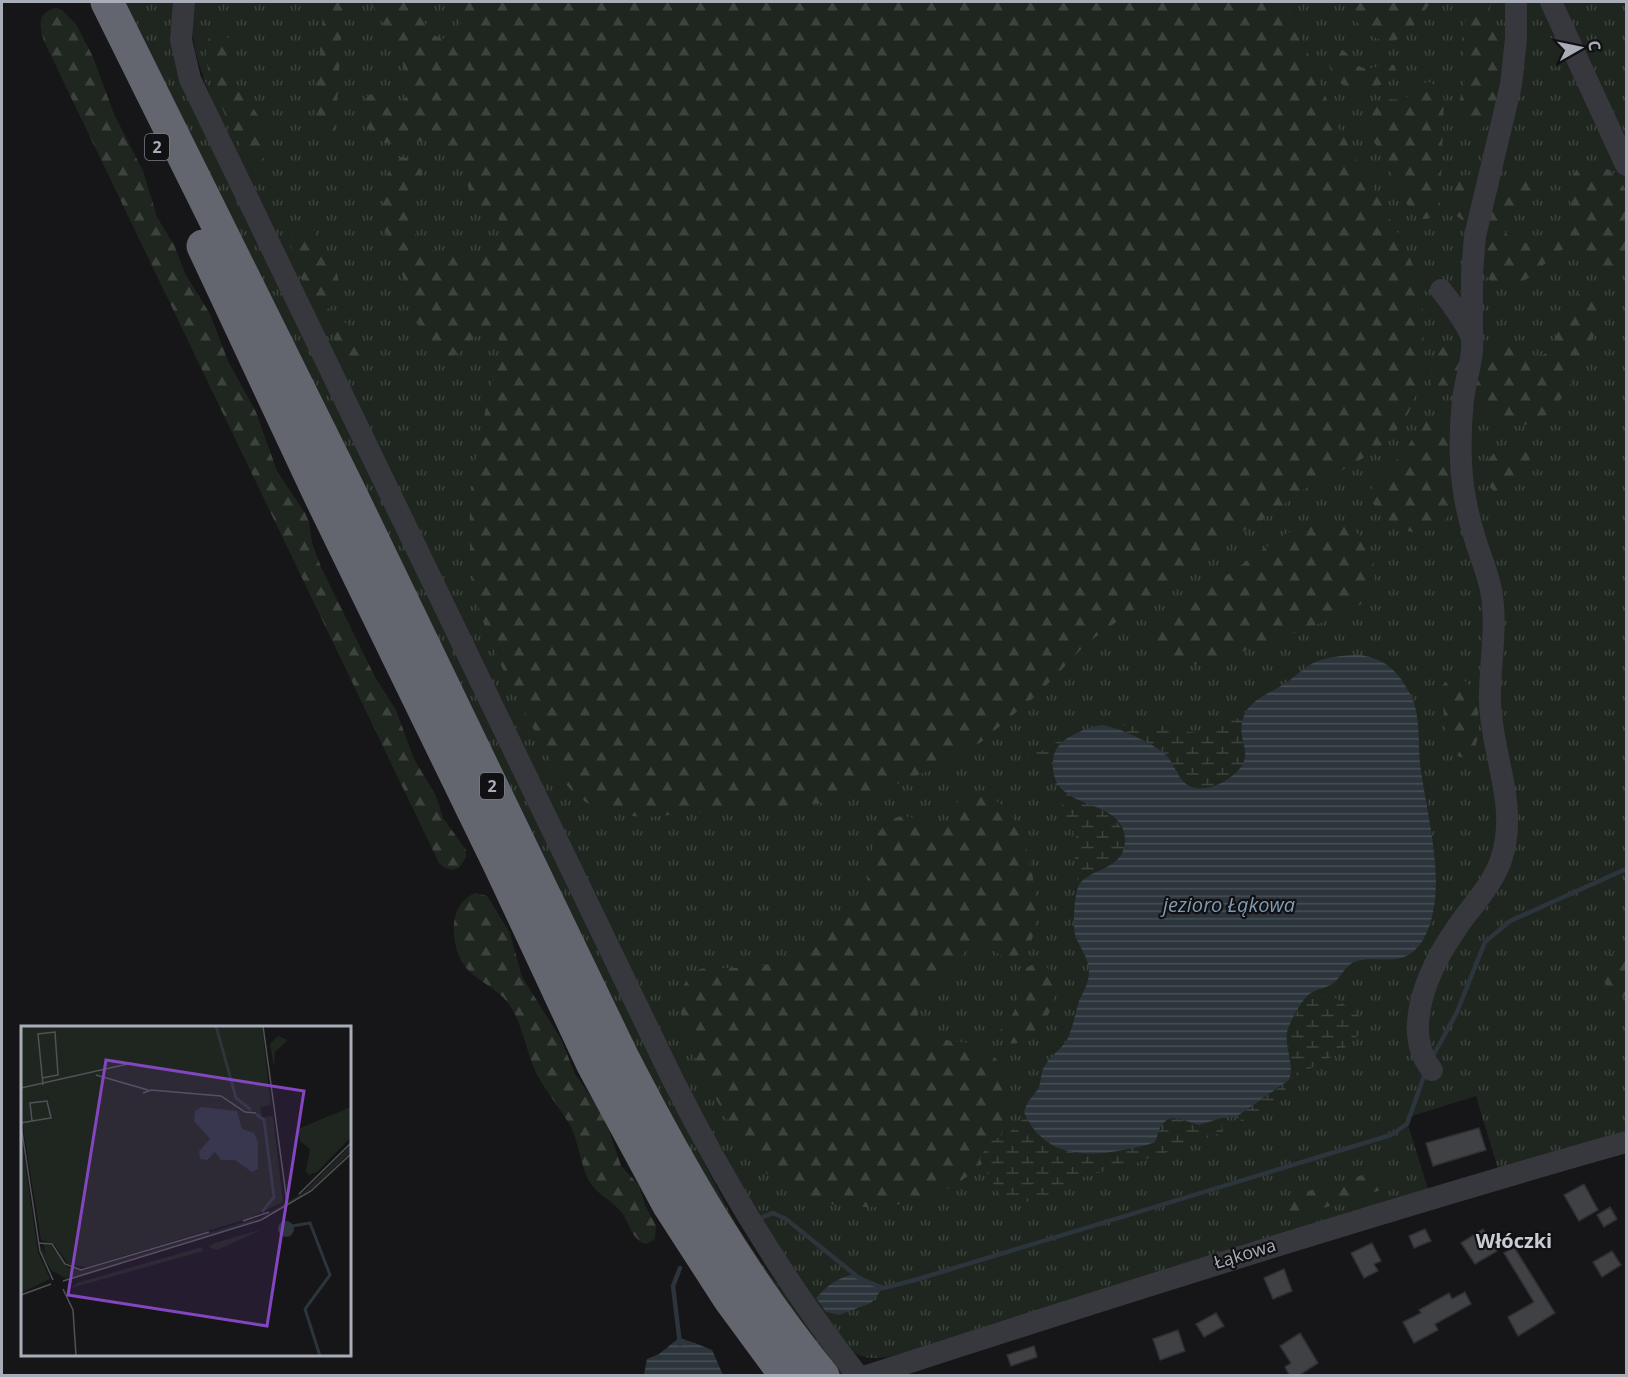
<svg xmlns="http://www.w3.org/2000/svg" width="1628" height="1377" viewBox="0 0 1628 1377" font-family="'Open Sans',sans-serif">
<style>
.grass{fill:url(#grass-tufts)}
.forest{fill:url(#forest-firs)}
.wetland{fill:url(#wetland-marsh)}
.water{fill:url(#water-rules)}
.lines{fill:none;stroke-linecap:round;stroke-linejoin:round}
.stream{stroke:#2c353c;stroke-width:4.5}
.building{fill:#404145;stroke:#303034;stroke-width:1.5}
.minor{stroke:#37383d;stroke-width:22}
.highway{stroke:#63666e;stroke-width:33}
.labels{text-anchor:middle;stroke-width:4.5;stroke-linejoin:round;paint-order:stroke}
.shield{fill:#111113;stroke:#7b7e86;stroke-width:1.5}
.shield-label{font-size:16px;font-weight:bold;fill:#a8adb8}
.street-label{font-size:18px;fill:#a8adb8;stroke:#111113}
.water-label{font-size:20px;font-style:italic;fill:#7f9bb3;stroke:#111113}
.neighbourhood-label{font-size:20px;font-weight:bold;fill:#c9ccd4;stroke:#111113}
.inset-river{fill:none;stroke:#2c353c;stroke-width:3}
.inset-road{fill:none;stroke:#505258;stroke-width:1.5}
.view{fill:#8446be;fill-opacity:0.15;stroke:#8446be;stroke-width:3}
.inset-edge{fill:none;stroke:#a8adb8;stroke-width:3}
</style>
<defs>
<pattern id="grass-tufts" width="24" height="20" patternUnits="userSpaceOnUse" patternTransform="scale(1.5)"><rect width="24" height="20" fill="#1e261f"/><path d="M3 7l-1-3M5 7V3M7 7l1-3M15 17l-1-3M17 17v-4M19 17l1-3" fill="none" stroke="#3c433d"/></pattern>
<pattern id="forest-firs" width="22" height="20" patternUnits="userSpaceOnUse" patternTransform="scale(1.5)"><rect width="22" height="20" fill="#1e261f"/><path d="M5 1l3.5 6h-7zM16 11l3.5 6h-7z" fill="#3c433d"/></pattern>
<pattern id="wetland-marsh" width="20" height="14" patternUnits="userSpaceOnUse" patternTransform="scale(1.5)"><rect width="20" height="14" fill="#1e261f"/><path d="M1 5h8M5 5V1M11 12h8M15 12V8" fill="none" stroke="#3c433d"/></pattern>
<pattern id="water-rules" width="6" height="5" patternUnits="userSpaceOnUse" patternTransform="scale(1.5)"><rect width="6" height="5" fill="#2c353c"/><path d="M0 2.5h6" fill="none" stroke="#485056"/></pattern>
</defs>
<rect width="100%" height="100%" fill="#161618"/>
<path class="grass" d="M118 2H174C171 35 171 51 182 83L687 1131 736 1224 765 1268 850 1375H831L698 1185Z
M194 2H1626V1133L1498 1169 1476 1096 1412 1116 1408 1125 1428 1189 897 1355C878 1359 863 1361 848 1348L787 1262 705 1124 211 97C199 66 187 34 194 2Z"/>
<path class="forest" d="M324 2H343L336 125 333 133 327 138C319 135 316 131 314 122Z
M370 2H413L431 34 442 39 454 36 461 23V2H1287L1337 125 1404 244 1415 270 1422 301 1424 332 1421 365 1417 392 1408 414 1394 434 1375 451 1348 467 1305 489 1255 525 1228 538 1212 549 1146 601 1087 643 1039 693 981 742 939 766 900 783 862 794 821 803 645 817C574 814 563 784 533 728 511 686 488 644 476 598 473 590 473 580 472 571 463 499 480 425 500 355V342L494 332C488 332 481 332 476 336 463 345 458 363 439 354 420 345 415 306 409 289 403 275 395 261 390 247 382 222 376 173 401 157 416 159 426 168 420 184 419 189 415 192 413 196 411 203 410 212 411 219 415 245 430 253 456 255 467 256 481 253 490 246 496 242 501 234 501 227 501 211 478 214 472 201 463 178 472 157 443 143 421 133 394 157 373 134 362 124 361 109 367 96L377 92 398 103C430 94 379 18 370 2Z
M1351 2H1431C1422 14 1411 34 1396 40 1382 45 1363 32 1356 20 1353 15 1352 7 1351 2Z
M1473 2H1492C1482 24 1497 32 1502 50 1508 72 1498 117 1480 130H1472C1448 118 1463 95 1466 75 1467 67 1464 59 1463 52 1460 33 1465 18 1473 2Z
M56 8 62 10 76 24 93 57 114 114 143 171 157 217 174 245 186 275 210 314 228 361 256 412 277 471 305 513 309 522 312 543 321 567 375 677 396 710 414 759 436 796 443 818 466 850V857L459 868 452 870 445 868 439 863 44 41C39 26 37 12 56 8Z
M220 32C239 41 229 60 234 77 241 100 290 140 259 162L252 161 246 155C236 136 180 38 220 32Z
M1339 48C1349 52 1351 63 1361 67 1371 72 1383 62 1394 65L1398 75C1387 85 1364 91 1349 89 1336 82 1317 58 1339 48Z
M1430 82 1442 91 1444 101 1440 204 1433 217 1426 219 1418 218 1411 212 1370 134C1368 121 1368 103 1385 100 1391 98 1397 101 1403 99 1416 93 1414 84 1430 82Z
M1594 162C1608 168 1621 177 1626 193 1628 201 1628 240 1626 248 1623 255 1615 266 1607 267 1589 272 1594 236 1562 250 1547 258 1538 274 1523 281 1516 285 1508 286 1500 285 1468 282 1491 211 1495 190 1513 171 1550 174 1535 198 1528 208 1512 210 1503 218 1503 228 1505 236 1515 241 1522 244 1530 243 1537 240 1552 236 1565 224 1569 209 1575 190 1564 165 1594 162Z
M1468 175 1474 176 1478 181C1476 194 1476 217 1462 220L1454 214C1449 199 1449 179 1468 175Z
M307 224C320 232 318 243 325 255 328 261 333 265 336 271 342 285 339 312 319 310L314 304C306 287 271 230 307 224Z
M1579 294C1628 295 1569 391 1555 407 1534 431 1494 435 1479 402 1471 386 1479 342 1503 343 1514 344 1520 355 1530 360 1554 355 1553 342 1561 322 1564 311 1571 302 1579 294Z
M338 319C356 324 374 362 355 373 344 369 331 336 331 324Z
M1454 340 1463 346 1455 388C1417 409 1428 345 1454 340Z
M1436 415C1445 416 1449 419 1453 427 1453 446 1458 484 1454 501 1451 513 1446 521 1436 527 1409 543 1381 520 1369 496L1373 486 1405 451 1421 424 1428 417Z
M1509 446H1519L1529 453C1537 482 1484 520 1485 464L1496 450Z
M1327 521C1349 523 1363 534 1371 555 1377 570 1377 591 1364 602 1346 617 1199 670 1178 666 1164 664 1147 651 1151 636 1152 632 1156 628 1158 624L1282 536C1297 528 1310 522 1327 521Z
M1451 679C1456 679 1460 679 1465 681 1480 691 1482 735 1474 749 1466 765 1451 755 1447 743L1441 689 1444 683Z
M974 793C998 796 1009 809 1020 830 1031 854 1053 950 1013 957 998 959 989 943 974 947 964 949 960 959 954 966 946 977 933 984 924 995 923 996 919 1006 918 1008 917 1014 919 1021 923 1027 937 1046 962 1038 981 1047 1008 1061 1013 1092 1006 1119 987 1203 864 1225 795 1193 761 1177 740 1144 723 1111 707 1083 666 1012 685 983 688 977 694 972 700 969 708 967 719 968 728 968 746 968 765 967 782 959 798 951 803 934 818 926 837 915 859 926 867 895 872 874 866 846 882 828 907 799 929 834 944 825 950 822 956 803 961 795Z
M476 893 487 896 491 902 510 933 522 977 561 1039 575 1074 598 1107 608 1127 621 1166 639 1185 645 1205 656 1226 655 1239 646 1244C631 1239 630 1224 622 1213 612 1200 597 1195 589 1181 580 1163 579 1143 570 1125 560 1108 547 1093 537 1075 526 1052 523 1023 508 1003 494 984 468 979 459 956 450 935 451 901 476 893Z
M1626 948V997C1595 985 1590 958 1626 948Z
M1041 963C1046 967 1052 970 1054 976 1065 1002 1028 1060 1000 1039L999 1033C1003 1024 1012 1018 1015 1009 1022 991 1012 965 1041 963Z
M1376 1171C1385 1176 1389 1182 1381 1190L1301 1215 1290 1217 1282 1214C1280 1204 1286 1199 1295 1195Z"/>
<path class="wetland" d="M1246 712 1242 722 1245 762C1234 778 1203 801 1185 783 1176 774 1173 760 1163 752 1149 742 1129 734 1113 726L1163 723 1174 730 1198 733 1220 726 1231 717 1240 719Z
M1066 738 1061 743 1091 805C1120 816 1140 843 1109 867 1098 874 1085 875 1078 886L1075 858 1079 841 1064 821C1065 808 1056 779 1046 771 1038 764 1030 761 1022 753L1029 747 1044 751 1055 743Z
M1310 993 1334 997 1367 1022C1351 1052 1318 1063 1289 1080 1282 1103 1266 1115 1243 1122L1236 1117 1284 1084 1291 1064 1287 1039V1030L1304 999Z
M1024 1112C1048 1170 1112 1156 1157 1138 1159 1126 1165 1119 1177 1117 1202 1122 1194 1128 1221 1118L1223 1132 1136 1163 1074 1179 1051 1196 1026 1202 1001 1197 980 1160 988 1141C1008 1136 1016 1131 1024 1112Z"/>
<path class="water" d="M1361 655C1386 660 1397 670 1409 692 1421 712 1418 741 1420 763 1426 815 1450 890 1424 938 1405 972 1379 953 1354 962 1345 966 1343 974 1336 981 1329 988 1319 988 1311 993 1303 997 1293 1017 1289 1026 1281 1044 1296 1062 1289 1080L1236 1117 1221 1118 1199 1125C1185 1122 1170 1110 1160 1128 1158 1133 1157 1137 1155 1142 1145 1146 1134 1148 1123 1150 1083 1158 1042 1155 1024 1112 1027 1101 1032 1098 1038 1089 1042 1081 1040 1071 1046 1064 1052 1055 1061 1049 1067 1040 1073 1028 1075 1014 1079 1001 1082 994 1086 988 1088 980 1092 963 1083 953 1076 938 1072 928 1074 895 1079 885 1088 868 1125 871 1125 840 1124 794 1048 815 1053 760 1054 747 1064 739 1075 734 1083 730 1093 726 1101 725 1113 725 1157 745 1166 755 1174 763 1177 777 1186 784 1200 794 1221 785 1232 776 1257 756 1238 745 1242 723 1246 699 1271 694 1287 682 1299 674 1307 664 1321 660 1334 656 1348 655 1361 655Z
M854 1274 883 1288 871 1303 839 1315 826 1312 816 1298C828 1285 837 1278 854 1274Z
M679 1338 695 1343 712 1350 723 1375H644L647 1359 659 1354Z"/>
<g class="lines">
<path class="stream" d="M1433 1056 1457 1012 1485 942 1510 921 1626 869
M760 1218 773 1213 786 1219 859 1278 883 1288 915 1280 1391 1135 1407 1124 1424 1076
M680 1268 673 1286 680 1344"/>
</g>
<path class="building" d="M1479 1128 1486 1150 1433 1166 1426 1143Z
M1584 1184 1598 1210 1579 1221 1564 1195Z
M1610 1207 1617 1219 1604 1227 1597 1215Z
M1425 1229 1431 1241 1414 1248 1409 1236Z
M1483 1229 1497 1251 1475 1264 1461 1243Z
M1372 1243 1381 1261 1374 1264 1378 1271 1364 1278 1351 1253Z
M1514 1247 1555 1313 1518 1336 1508 1317 1534 1302 1504 1253Z
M1612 1251 1621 1265 1602 1277 1593 1262Z
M1284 1269 1292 1291 1273 1299 1264 1278Z
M1465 1292 1471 1304 1435 1324 1438 1330 1414 1343 1403 1322 1421 1313 1419 1310 1449 1293 1452 1299Z
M1216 1313 1224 1326 1204 1337 1196 1324Z
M1178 1330 1185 1351 1160 1360 1153 1339Z
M1300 1333 1318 1363 1298 1376H1290L1285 1367 1291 1363 1280 1346Z
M1034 1346 1037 1357 1011 1366 1007 1355Z"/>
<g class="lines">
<path class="minor" d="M184 2 181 40 190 79 672 1078C725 1184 785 1283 858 1376
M1551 2 1626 165
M1472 338V273L1475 236 1511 85 1516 38V2
M1432 1070C1400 1031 1429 968 1454 932 1470 907 1491 888 1501 860 1519 806 1492 757 1490 703 1489 666 1498 627 1491 590 1488 574 1481 558 1476 542 1468 517 1462 489 1461 462 1460 441 1461 419 1463 399 1465 383 1474 355 1472 340 1471 329 1449 300 1441 290
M867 1376C1119 1294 1371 1214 1626 1142"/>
<path class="highway" d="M107 2 348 488 622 1056C680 1169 742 1277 823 1376
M203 246 320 496 500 866 593 1065 668 1204 730 1300 786 1376"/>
</g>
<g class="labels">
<g class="shield">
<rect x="145" y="134" width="24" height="26" rx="4.5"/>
<rect x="480" y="773" width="24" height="26" rx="4.5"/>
</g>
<g class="shield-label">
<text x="157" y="153">2</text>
<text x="492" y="792">2</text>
</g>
<g class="street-label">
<text transform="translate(1245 1254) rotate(-17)" y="6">Łąkowa</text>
</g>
<g class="water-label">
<text x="1229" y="912">jezioro Łąkowa</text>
</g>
<g class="neighbourhood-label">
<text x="1514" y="1248">Włóczki</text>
</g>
</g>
<g transform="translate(21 1026)">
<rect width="330" height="330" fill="#161618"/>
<path d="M0 0H241L250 79 239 81 241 91 252 90 262 176 226 193 66 241 47 238 33 218 20 214 0 89ZM0 108 17 226 29 253 0 267ZM330 119V126L292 162 260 183 222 200 51 253 48 249 46 253 30 244 21 228 20 220 25 229 22 218 30 219 46 241 64 244 241 191 283 166Z" fill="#1e261f"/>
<path d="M40 0H66L62 45 51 34 42 49ZM136 6 172 21 174 26 164 29 143 14 133 12 132 8ZM257 10 267 14 254 26 253 42 249 18ZM108 28a8 8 0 1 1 16 0a8 8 0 1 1-16 0ZM240 29 245 53 242 58 240 45 231 36ZM112 39 123 43 119 48 122 60 108 56 109 51 113 57 117 55 115 48 107 44ZM54 55 80 62 85 70 60 72 46 60ZM32 58H39L49 68 48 73 35 76 47 80 46 85 28 78 26 66ZM17 61 21 62 20 70 10 75 9 92 4 94 0 66ZM119 71 142 78 177 144 182 169 179 198 172 206 144 214 108 205 106 215 80 216 82 212 93 213 95 206 91 202 80 206 74 219 70 218 69 212 48 216V213L63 204 31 200 16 183 7 101ZM330 81V111L296 146 288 149 285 145 289 123 279 115 277 103ZM159 84 167 89 171 111 167 117 153 94ZM199 140 208 143 206 150 214 159 225 148 236 152 242 167 235 185 214 193 204 192 199 166 187 160 188 152 184 148 187 142ZM242 203 196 224 187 221 194 217ZM181 221 182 225 50 262 56 257Z" fill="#1e261f"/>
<path d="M180 81 216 85 221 103 233 107 237 116V143L231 146 214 134H200L194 126 186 134 179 133 178 125 189 113 173 95 174 85ZM257 203a8 8 0 1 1 16 0a8 8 0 1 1-16 0Z" fill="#2c353c"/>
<path class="inset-river" d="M195 0 215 72 230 84M235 88 243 94 253 171 241 186M271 200 289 197 309 249 284 283 299 330"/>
<path class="inset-road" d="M242 0 266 176M75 49 127 64M21 52 37 49 34 6 17 8 22 59M0 62 111 37M122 67 130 64 200 70 224 86 235 87M0 97 11 95 30 92 26 75 9 77 11 95M0 99 19 225 32 254M278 168 330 117M222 195 248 186M18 217 31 218 44 238 60 244 188 206M42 255 240 194 290 165 330 128M42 263 52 284 55 330M0 269 30 258"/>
<path class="view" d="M85 34 283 65 246 300 47 269Z"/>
<rect width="330" height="330" class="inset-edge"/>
</g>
<rect width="1628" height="1377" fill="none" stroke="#a8adb8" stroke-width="6"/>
<g transform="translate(1580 48) rotate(81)" stroke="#111113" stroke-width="4.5" paint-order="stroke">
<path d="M0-4.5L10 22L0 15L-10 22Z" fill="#a8adb8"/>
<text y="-9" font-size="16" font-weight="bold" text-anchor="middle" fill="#a8adb8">С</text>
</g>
</svg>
